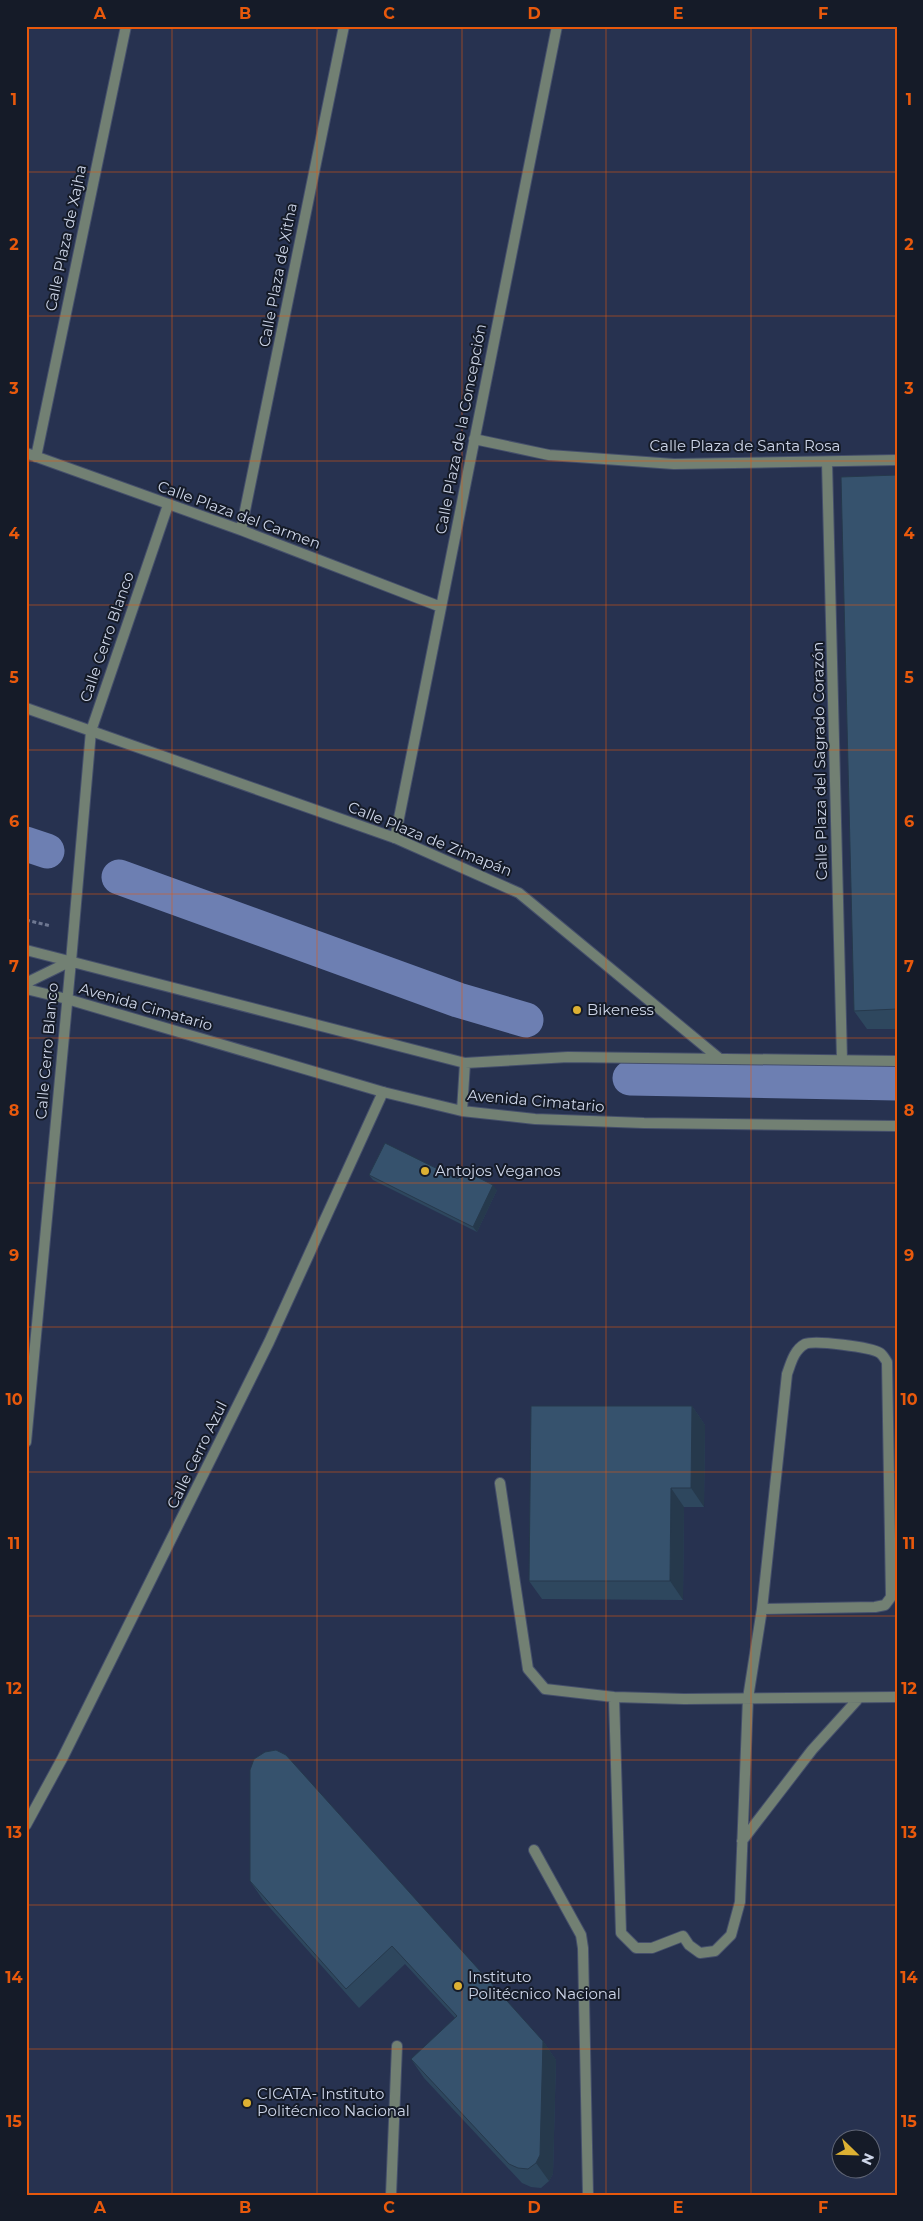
<svg xmlns="http://www.w3.org/2000/svg" width="923" height="2221" viewBox="0 0 923 2221" font-family="Montserrat,sans-serif">
<style>
.lines{fill:none;stroke-linecap:round;stroke-linejoin:round}
.canal{stroke:#6d7fb2;stroke-width:35}
.service-casing{stroke:#454f6b;stroke-width:12}
.minor-casing{stroke:#454f6b;stroke-width:12}
.tertiary-casing{stroke:#454f6b;stroke-width:12}
.path{stroke:#6f7892;stroke-width:3;stroke-dasharray:4 2.5;stroke-linecap:butt}
.service{stroke:#728073;stroke-width:10}
.minor{stroke:#728073;stroke-width:10}
.tertiary{stroke:#728073;stroke-width:10}
.wall{fill:#2e475e}
.shaded-wall{fill:#26394c}
.building{fill:#36526d;stroke:#26394c}
.grid{fill:none;stroke:#e8590c;stroke-width:1;stroke-opacity:0.55}
.poi-dot{fill:#ddb133;stroke:#151b28;stroke-width:2}
.labels{text-anchor:middle;stroke-width:4;stroke-linejoin:round;paint-order:stroke}
.street-label{font-size:15px;fill:#cdd5e8;stroke:#151b28}
.poi-label{font-size:15px;fill:#cdd5e8;stroke:#151b28;text-anchor:start}
.neatline{fill:none;stroke:#e8590c;stroke-width:2}
.grid-label{font-size:16px;text-anchor:middle;font-weight:bold;fill:#e8590c}
</style>
<rect width="100%" height="100%" fill="#273250"/>
<g class="lines">
<path class="canal" d="M26 844 47 851
M119 877 458 1000 526 1020
M630 1078 897 1083"/>
<defs>
<path id="service" d="M500 1483 528 1669 545 1689 614 1697 684 1699 897 1697
M614 1697 621 1933 636 1948H652L683 1936 689 1945 700 1953 715 1951 731 1935 740 1902 748 1698 762 1609 787 1374C791 1363 794 1350 805 1344 815 1340 871 1347 880 1353 883 1355 885 1359 887 1362L891 1597 885 1605 875 1607 762 1609
M742 1841 812 1750 859 1698
M534 1850 581 1935 583 1948 588 2195
M391 2195 397 2046"/>
<path id="minor" d="M474 439 549 455 674 464 897 460
M26 453 241 530 441 607
M36 457 126 26
M827 462 842 1060
M241 530 344 26
M395 838 557 26
M71 961 91 731 168 505
M26 1825 63 1757 269 1342 383 1092"/>
<path id="tertiary" d="M26 708 395 838 519 893 720 1059
M26 950 465 1063 568 1057 897 1061
M26 983 71 961
M26 989 67 999 383 1092 462 1111 535 1119 644 1123 897 1126
M462 1111 465 1063
M26 1442 71 961"/>
</defs>
<use href="#service" class="service-casing"/>
<use href="#minor" class="minor-casing"/>
<use href="#tertiary" class="tertiary-casing"/>
<path class="path" d="M26 920 51 926"/>
<use href="#service" class="service"/>
<use href="#minor" class="minor"/>
<use href="#tertiary" class="tertiary"/>
</g>
<path class="wall" d="M897 475V1029H867L854 1011Z
M369 1175 458 1179 497 1190 477 1232 373 1180Z
M692 1406 705 1425 704 1507H684L683 1600 542 1599 529 1581Z
M250 1770 543 2041 556 2060 553 2174 549 2181 541 2188 531 2187 522 2183 424 2078 411 2059 455 2018 405 1964 359 2008 263 1900 250 1881Z"/>
<path class="shaded-wall" d="M493 1185 497 1190 477 1232 473 1227Z
M692 1406 705 1425 704 1507 691 1488Z
M671 1488 684 1507 683 1600 670 1581Z
M543 2041 556 2060 553 2174 549 2181 536 2163Z"/>
<path class="building" d="M897 475V1009L854 1011 841 477Z
M385 1143 458 1179 463 1170 493 1185 473 1227 369 1175Z
M531 1406H692L691 1488H671L670 1581H529Z
M276 1750 286 1755 543 2041 540 2155 536 2163 528 2169 518 2168 509 2164 411 2059 457 2016 392 1946 346 1989 250 1881V1770L254 1759 265 1752Z"/>
<path class="grid" d="M172 26V2195M317 26V2195M462 26V2195M606 26V2195M751 26V2195M26 172H897M26 316H897M26 461H897M26 605H897M26 750H897M26 894H897M26 1038H897M26 1183H897M26 1327H897M26 1472H897M26 1616H897M26 1760H897M26 1905H897M26 2049H897"/>
<g class="poi-dot">
<circle cx="577" cy="1010" r="5"/>
<circle cx="425" cy="1171" r="5"/>
<circle cx="458" cy="1986" r="5"/>
<circle cx="247" cy="2103" r="5"/>
</g>
<g class="labels">
<g class="street-label">
<text transform="translate(66 238) rotate(-78)" y="5">Calle Plaza de Xajha</text>
<text transform="translate(278 275) rotate(-79)" y="5">Calle Plaza de Xitha</text>
<text transform="translate(461 429) rotate(-79)" y="5">Calle Plaza de la Concepción</text>
<text x="745" y="451">Calle Plaza de Santa Rosa</text>
<text transform="translate(239 515) rotate(20)" y="5">Calle Plaza del Carmen</text>
<text transform="translate(107 637) rotate(-71)" y="5">Calle Cerro Blanco</text>
<text transform="translate(820 761) rotate(-91)" y="5">Calle Plaza del Sagrado Corazón</text>
<text transform="translate(430 839) rotate(22)" y="5">Calle Plaza de Zimapán</text>
<text transform="translate(146 1007) rotate(16)" y="5">Avenida Cimatario</text>
<text transform="translate(47 1051) rotate(-85)" y="5">Calle Cerro Blanco</text>
<text transform="translate(536 1101) rotate(5)" y="5">Avenida Cimatario</text>
<text transform="translate(197 1455) rotate(-64)" y="5">Calle Cerro Azul</text>
</g>
<g class="poi-label">
<text x="587" y="1015">Bikeness</text>
<text x="435" y="1176">Antojos Veganos</text>
<text x="468" y="1982">Instituto<tspan x="468" dy="17">Politécnico Nacional</tspan></text>
<text x="257" y="2099">CICATA- Instituto<tspan x="257" dy="17">Politécnico Nacional</tspan></text>
</g>
</g>
<rect width="923" height="2221" fill="none" stroke="#151b28" stroke-width="55"/>
<g transform="translate(856 2154) rotate(113)"><circle r="24" fill="#151b28" stroke="#5f6575"/>
<path d="M0-4L9 19L0 12L-9 19Z" fill="#ddb133"/>
<text y="-8" font-size="14" font-weight="bold" text-anchor="middle" fill="#cdd5e8">N</text>
</g>
<rect x="28" y="28" width="868" height="2166" class="neatline"/>
<g class="grid-label">
<text x="100" y="19">A</text>
<text x="245" y="19">B</text>
<text x="389" y="19">C</text>
<text x="534" y="19">D</text>
<text x="678" y="19">E</text>
<text x="823" y="19">F</text>
<text x="14" y="105">1</text>
<text x="909" y="105">1</text>
<text x="14" y="250">2</text>
<text x="909" y="250">2</text>
<text x="14" y="394">3</text>
<text x="909" y="394">3</text>
<text x="14" y="539">4</text>
<text x="909" y="539">4</text>
<text x="14" y="683">5</text>
<text x="909" y="683">5</text>
<text x="14" y="827">6</text>
<text x="909" y="827">6</text>
<text x="14" y="972">7</text>
<text x="909" y="972">7</text>
<text x="14" y="1116">8</text>
<text x="909" y="1116">8</text>
<text x="14" y="1261">9</text>
<text x="909" y="1261">9</text>
<text x="14" y="1405">10</text>
<text x="909" y="1405">10</text>
<text x="14" y="1549">11</text>
<text x="909" y="1549">11</text>
<text x="14" y="1694">12</text>
<text x="909" y="1694">12</text>
<text x="14" y="1838">13</text>
<text x="909" y="1838">13</text>
<text x="14" y="1983">14</text>
<text x="909" y="1983">14</text>
<text x="14" y="2127">15</text>
<text x="909" y="2127">15</text>
<text x="100" y="2213">A</text>
<text x="245" y="2213">B</text>
<text x="389" y="2213">C</text>
<text x="534" y="2213">D</text>
<text x="678" y="2213">E</text>
<text x="823" y="2213">F</text>
</g>
</svg>
